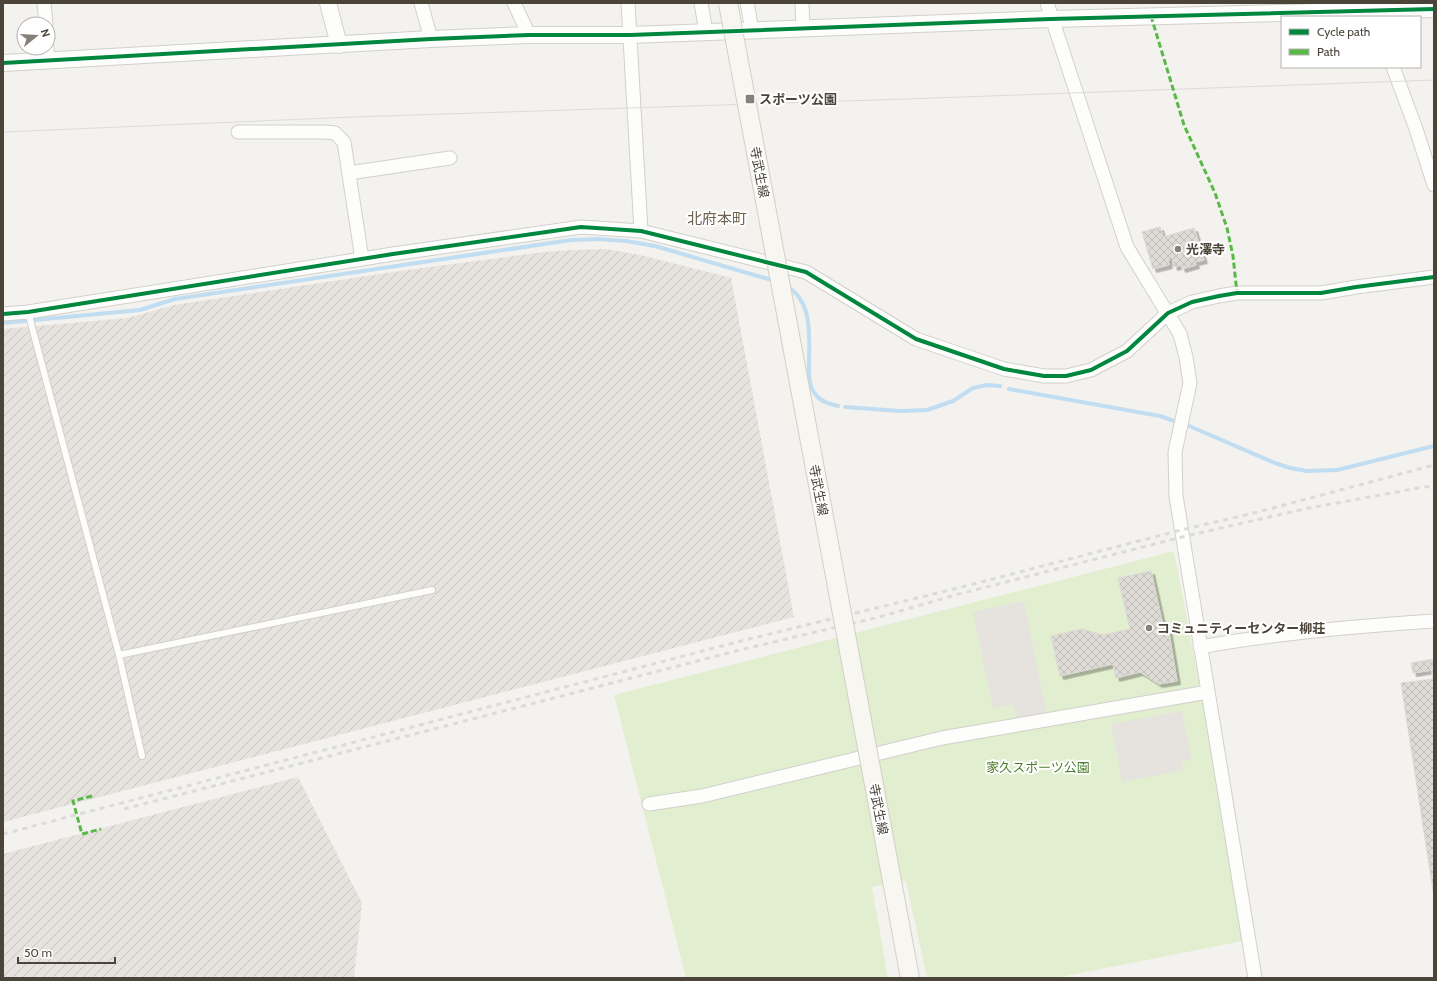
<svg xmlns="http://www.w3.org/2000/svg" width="1437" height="981" viewBox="0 0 1437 981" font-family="Cabin,'Noto Sans JP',sans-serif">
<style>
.industrial{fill:url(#industrial-furrows)}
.green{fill:#e1eecf}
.parking{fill:#e6e3df}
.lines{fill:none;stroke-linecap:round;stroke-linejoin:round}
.stream{stroke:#c0ddf1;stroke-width:4}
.building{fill:url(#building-cross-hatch);stroke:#dcd9d4;filter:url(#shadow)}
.service-casing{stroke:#d2d0cb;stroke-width:8}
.minor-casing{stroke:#d2d0cb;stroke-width:15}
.tertiary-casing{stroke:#d2d0cb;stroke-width:18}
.secondary-casing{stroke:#d3cfc5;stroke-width:20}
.service{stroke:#fdfdfc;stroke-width:6}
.minor{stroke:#fdfdfc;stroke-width:13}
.tertiary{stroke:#fdfdfc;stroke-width:16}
.secondary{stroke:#f7f6f1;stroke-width:18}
.tram{stroke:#dbdbda;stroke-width:1}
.rail{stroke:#dbdbda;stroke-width:3;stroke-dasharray:5 5;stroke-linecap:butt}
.secondary-bridge-casing{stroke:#d3cfc5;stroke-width:20;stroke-linecap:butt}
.secondary-bridge{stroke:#f7f6f1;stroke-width:18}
.quiet{stroke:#58b947;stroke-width:3;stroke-dasharray:6 3;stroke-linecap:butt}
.cycleway-casing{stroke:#fff;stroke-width:6}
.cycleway{stroke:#00873e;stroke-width:4}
.poi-dot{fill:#868178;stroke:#fff;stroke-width:1.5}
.labels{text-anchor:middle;stroke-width:4;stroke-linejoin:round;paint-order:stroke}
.poi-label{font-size:13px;font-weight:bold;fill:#4b4439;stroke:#fff;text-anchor:start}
.street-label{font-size:13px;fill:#4b4439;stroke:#fff}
.park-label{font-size:13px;fill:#4a7f2a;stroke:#fff}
.quarter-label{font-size:15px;fill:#6e6250;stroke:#fff}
</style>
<defs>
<pattern id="industrial-furrows" width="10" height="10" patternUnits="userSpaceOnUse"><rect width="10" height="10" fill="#e6e2de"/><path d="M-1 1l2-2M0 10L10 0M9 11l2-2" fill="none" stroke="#c7c3bf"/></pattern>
<pattern id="building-cross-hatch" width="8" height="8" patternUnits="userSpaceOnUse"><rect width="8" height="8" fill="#dedbd6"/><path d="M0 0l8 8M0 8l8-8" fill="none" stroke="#c0bdb8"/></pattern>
<filter id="shadow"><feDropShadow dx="3.5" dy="3.5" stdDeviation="0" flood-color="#0004"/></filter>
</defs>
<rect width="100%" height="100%" fill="#f4f2ee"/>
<path class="industrial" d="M606 249 645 256 731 278 794 617 3 822V329L128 318 174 305 393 272 544 252 572 250Z
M298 777 362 903 354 978H3V854Z"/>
<path class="green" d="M1174 551 1248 940 1055 978H927L906 881 872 887 888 978H686L614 695Z"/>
<path class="parking" d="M1024 601 1047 715 1017 721 1014 704 993 709 973 612Z
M1182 711 1192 760 1181 762 1183 770 1122 782 1111 724Z"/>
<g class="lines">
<path class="stream" d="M786 286C814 301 809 339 809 366 809 376 809 387 816 395 821 402 830 404 838 406
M3 323 140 310 175 299 571 240 598 239 626 241 655 246 775 281
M1009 389 1160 416 1174 421
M845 407 900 411 927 410 953 401 973 388 987 385 1000 386
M1187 425 1275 463 1290 468 1307 471 1337 470 1434 446"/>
</g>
<path class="building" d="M1160 227 1163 237 1194 228 1204 260 1195 262 1196 265 1182 269 1181 265 1174 267 1172 257 1169 258V261H1168L1169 265 1153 269 1142 232Z
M1151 571 1162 621 1168 627 1177 681 1159 684 1140 672 1116 678 1113 664 1060 676 1051 636 1082 629 1103 635 1130 629 1118 578Z
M1434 659V897L1401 683 1433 679 1432 670 1413 673 1411 663Z"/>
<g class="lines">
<defs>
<path id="service" d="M28 312 119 655 142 756
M119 655 432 590"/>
<path id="minor" d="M44 3 46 24
M421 3 431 39
M514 3 529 35
M628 3 641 231
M701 3 706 32
M747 3 752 30
M802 3 803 28
M1047 3 1127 247 1180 334 1186 357 1190 383 1175 452 1176 496 1255 978
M47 48 48 60
M1393 67 1416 129 1434 185
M238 132H325L335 133 344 142 362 259
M349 173 450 158
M3 314 28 312 393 254 581 227 641 231 806 272 916 339 1004 369 1044 376H1066L1091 370 1127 351 1168 313 1192 302 1219 296 1237 293H1321L1356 287 1434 277
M1200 647C1277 633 1357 626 1434 621
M649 804 702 796 942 738 1208 692"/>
<path id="tertiary" d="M328 3 339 45
M3 63 431 39 529 35H630L1051 19 1434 9"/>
<path id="secondary" d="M892 881 910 978"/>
</defs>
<use href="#service" class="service-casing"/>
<use href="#minor" class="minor-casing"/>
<use href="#tertiary" class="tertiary-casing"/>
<use href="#secondary" class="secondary-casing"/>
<use href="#service" class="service"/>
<use href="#minor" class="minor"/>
<use href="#tertiary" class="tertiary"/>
<use href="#secondary" class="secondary"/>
<path class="tram" d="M3 132 353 117 906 99 1434 80"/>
<path class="rail" d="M124 809 740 650 879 617 959 594 1182 537 1304 509 1424 487 1434 486
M3 834 741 641 958 588 1181 530 1258 512 1434 465"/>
<defs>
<path id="secondary-bridge" d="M728 3 892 881"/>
</defs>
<use href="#secondary-bridge" class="secondary-bridge-casing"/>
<use href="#secondary-bridge" class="secondary-bridge"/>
<path class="quiet" d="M1151 16 1184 125 1215 193 1227 228 1233 256 1237 293
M92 796 73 801 82 834 101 829"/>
<defs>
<path id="cycleway" d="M3 63 431 39 529 35H630L1051 19 1434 9
M3 314 28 312 393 254 581 227 641 231 806 272 916 339 1004 369 1044 376H1066L1091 370 1127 351 1168 313 1192 302 1219 296 1237 293H1321L1356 287 1434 277"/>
</defs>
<use href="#cycleway" class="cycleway-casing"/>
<use href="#cycleway" class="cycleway"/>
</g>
<g class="poi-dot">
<rect x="745" y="94" width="10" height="10" rx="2"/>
<circle cx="1178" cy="249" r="4"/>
<circle cx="1149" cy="628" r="4"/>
</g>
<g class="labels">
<g class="poi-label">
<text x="759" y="104">スポーツ公園</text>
<text x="1186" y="254">光澤寺</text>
<text x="1157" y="633">コミュニティーセンター柳荘</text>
</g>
<g class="street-label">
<text transform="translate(760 172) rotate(79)" y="5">寺武生線</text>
<text transform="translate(819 490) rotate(79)" y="5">寺武生線</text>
<text transform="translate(879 809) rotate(79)" y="5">寺武生線</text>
</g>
<g class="park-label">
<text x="1038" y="772">家久スポーツ公園</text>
</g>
<g class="quarter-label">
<text x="717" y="224">北府本町</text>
</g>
</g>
<rect width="1437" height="981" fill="none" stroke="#4b4439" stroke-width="8"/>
<rect x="1281" y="16" width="140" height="52" fill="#ffffff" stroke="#b7b4b0"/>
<rect x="1289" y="29" width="20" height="6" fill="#00873e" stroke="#b7b4b0"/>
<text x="1317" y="36" font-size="12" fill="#4b4439">Cycle path</text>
<rect x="1289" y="49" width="20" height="6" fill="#58b947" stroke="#b7b4b0"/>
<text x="1317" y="56" font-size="12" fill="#4b4439">Path</text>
<g transform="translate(36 36) rotate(72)"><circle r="19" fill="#ffffff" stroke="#b7b4b0"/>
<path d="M0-3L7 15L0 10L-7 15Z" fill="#868178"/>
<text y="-6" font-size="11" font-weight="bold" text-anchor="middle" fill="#4b4439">N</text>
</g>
<path d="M18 957v6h97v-6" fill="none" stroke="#4b4439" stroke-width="2"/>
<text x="24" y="957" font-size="12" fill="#4b4439" stroke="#ffffff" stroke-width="3" paint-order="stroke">50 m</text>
</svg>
